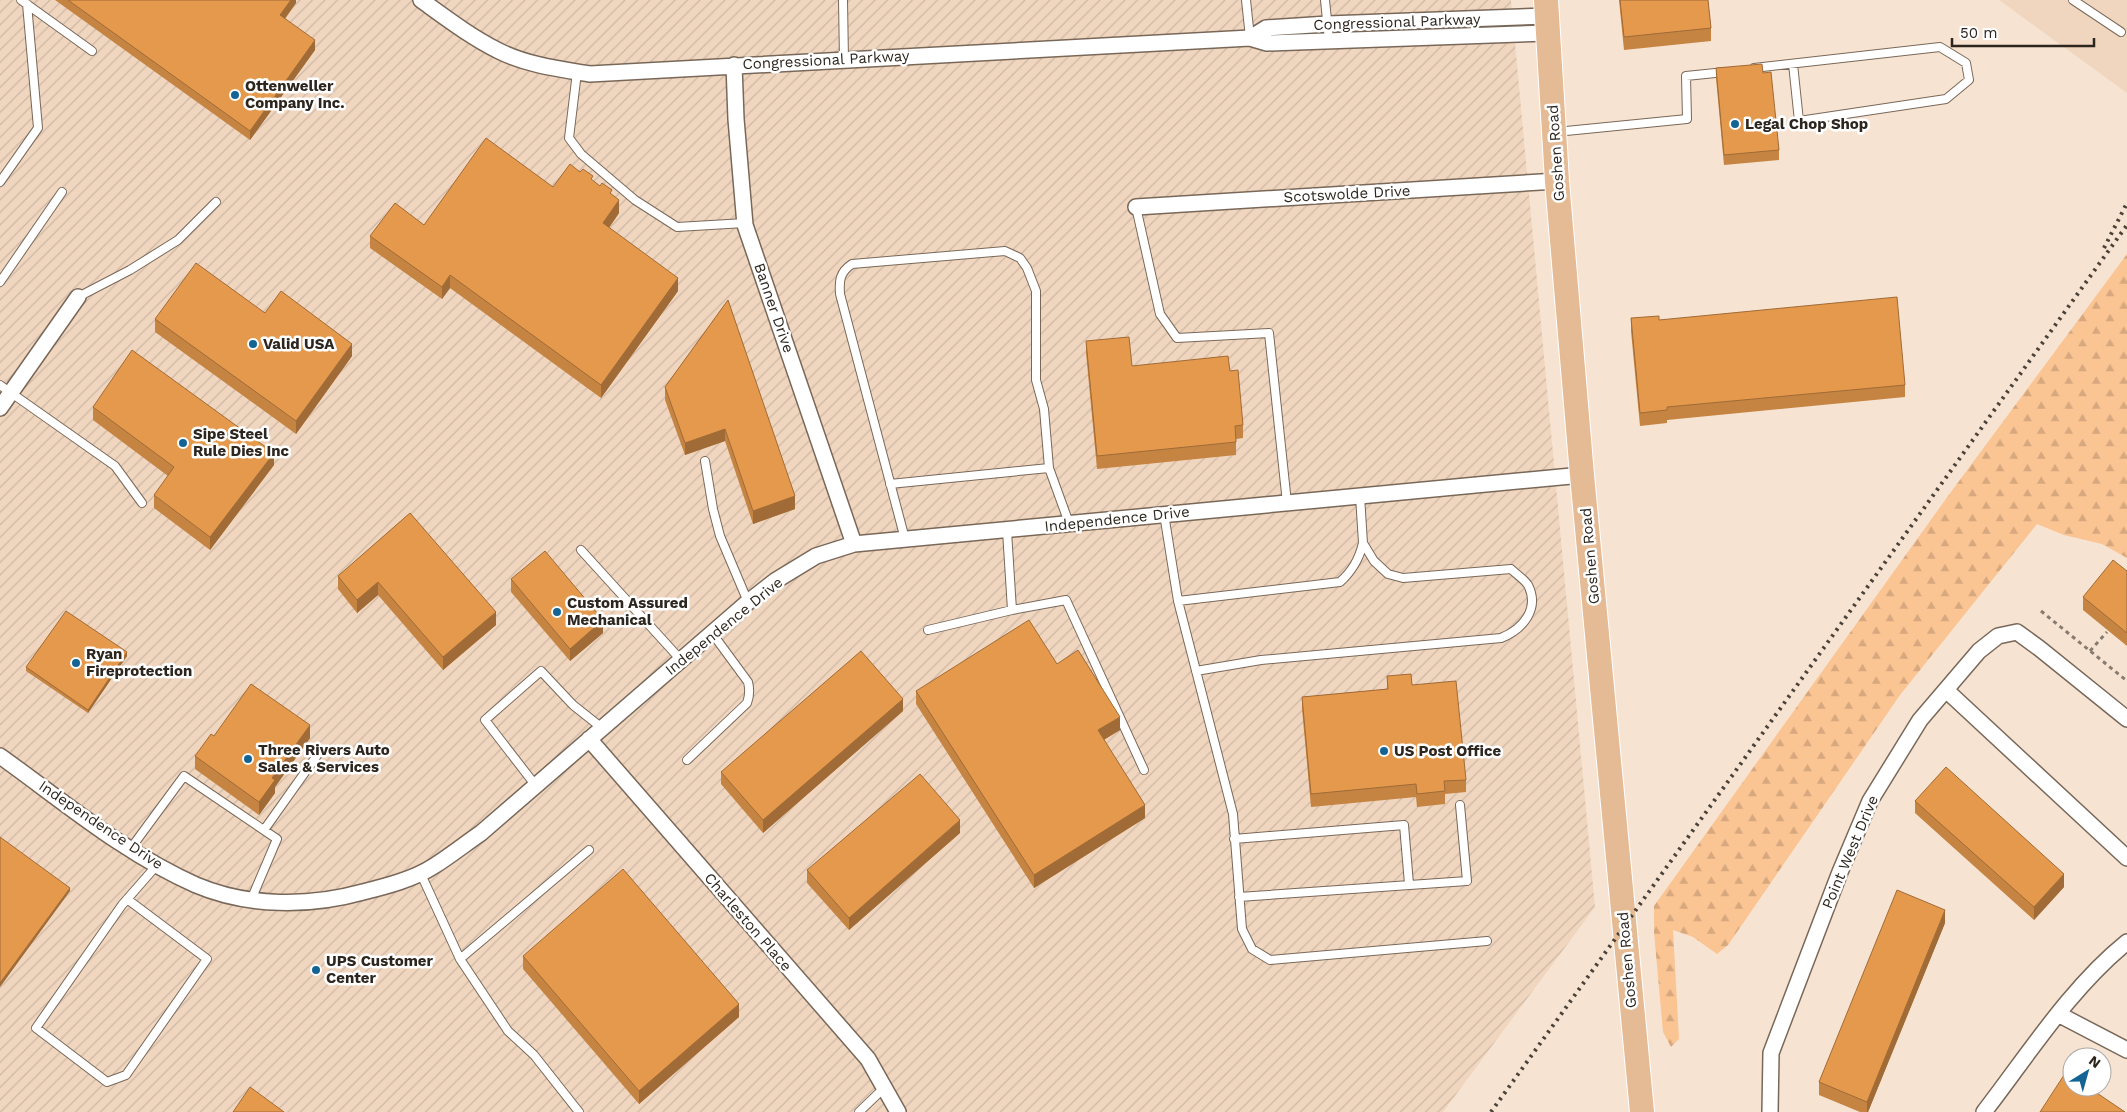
<svg xmlns="http://www.w3.org/2000/svg" width="2127" height="1112" viewBox="0 0 2127 1112" font-family="'Work Sans',sans-serif">
<style>
.built{fill:#f0d6bf}
.industrial{fill:url(#industrial-furrows)}
.forest{fill:url(#forest-firs)}
.lines{fill:none;stroke-linecap:round;stroke-linejoin:round}
.service-casing{stroke:#796859;stroke-width:10}
.minor-casing{stroke:#796859;stroke-width:18}
.primary-casing{stroke:#fff;stroke-width:26}
.path{stroke:#887b6f;stroke-width:3;stroke-dasharray:4 4;stroke-linecap:butt}
.service{stroke:#fff;stroke-width:8}
.minor{stroke:#fff;stroke-width:15}
.primary{stroke:#e4bb94;stroke-width:24}
.rail{stroke:#4a4138;stroke-width:4;stroke-dasharray:2.5 5;stroke-linecap:butt}
.wall{fill:#c58442}
.shaded-wall{fill:#a06b36}
.building{fill:#e5994d;stroke:#a06b36}
.poi-dot{fill:#136395;stroke:#fff;stroke-width:2}
.labels{text-anchor:middle;stroke-width:5;stroke-linejoin:round;paint-order:stroke}
.street-label{font-size:15px;fill:#2d261f;stroke:#fff}
.poi-label{font-size:15px;font-weight:bold;fill:#2d261f;stroke:#fff;text-anchor:start}
</style>
<defs>
<pattern id="industrial-furrows" width="10" height="10" patternUnits="userSpaceOnUse" patternTransform="scale(1.25)"><rect width="10" height="10" fill="#f0d6bf"/><path d="M-1 1l2-2M0 10L10 0M9 11l2-2" fill="none" stroke="#ceb8a4"/></pattern>
<pattern id="forest-firs" width="22" height="20" patternUnits="userSpaceOnUse" patternTransform="scale(1.25)"><rect width="22" height="20" fill="#fac493"/><path d="M5 1l3.5 6h-7zM16 11l3.5 6h-7z" fill="#d7a87e"/></pattern>
</defs>
<rect width="100%" height="100%" fill="#f7e3d1"/>
<path class="built" d="M1999 0H2127V93Z"/>
<path class="industrial" d="M0 0H1511L1595 907 1443 1112H0Z"/>
<path class="forest" d="M2127 254V558L2102 544 2064 535 2037 524 1900 695 1728 945 1717 954 1693 937 1673 930 1679 1039 1671 1047 1663 1032 1654 932V906L1948 496Z"/>
<g class="lines">
<defs>
<path id="service" d="M21 0 92 51
M843 0 844 60
M1246 0 1250 38
M1325 0 1329 40
M2073 0 2121 32
M1754 68 1940 47 1966 63 1969 80 1946 99 1799 121 1793 64
M577 72 569 138 581 154 635 200 677 227 745 223
M1556 132 1687 119 1686 76 1725 72
M0 182 38 128 27 4
M1136 207 1160 314 1177 338 1269 333 1287 503
M0 282 62 192
M78 297 130 270 178 240 216 202
M0 385 115 466 142 503
M705 461 713 509 720 536 748 602
M890 484 1049 468
M1164 514 1178 601 1233 814 1242 929 1252 949 1270 960 1487 941
M905 539 840 294C839 280 840 272 852 264L1005 251 1020 258 1027 268 1036 291V380L1044 409 1049 468 1069 523
M581 550 681 660
M1178 601 1340 582C1352 571 1359 560 1363 543
M1012 610 1066 600 1144 770
M928 630 1012 610 1007 531
M1196 671 1261 660 1501 638C1523 629 1540 609 1528 585 1524 579 1516 574 1511 569L1403 578 1388 574 1374 561 1363 543 1360 496
M687 760 747 703C750 695 750 690 748 682L712 633
M536 786 485 720 541 671 573 705 602 728
M264 830 318 754
M1234 839 1404 825 1409 884
M131 848 184 776 277 839 251 900
M420 872 460 959 508 1031 534 1055 579 1112
M1239 897 1467 881 1460 805
M127 899 207 959 126 1075 107 1082 36 1028 122 905 157 865
M460 959 589 850
M859 1112 884 1088"/>
<path id="minor" d="M421 0C446 18 471 37 499 51 527 65 559 69 590 74L1250 38 1267 43 1548 33
M1250 38 1266 28 1328 24 1547 16
M734 65 736 119 745 225 854 544
M1136 207 1557 181
M0 408 78 297
M1946 690 2127 858
M589 739 868 1059 898 1112
M0 756C63 801 125 854 196 885 248 907 309 907 363 892 387 886 414 879 434 866 450 856 465 844 481 833L748 602 775 581 816 556 854 544 1582 475
M2058 1014 2127 1050
M1770 1112 1771 1053 1840 872 1870 801 1920 720 1979 651 1998 636 2017 632 2039 648 2127 719
M1984 1112C2028 1055 2071 987 2127 942"/>
<path id="primary" d="M1546 0 1557 181 1582 475 1642 1112"/>
</defs>
<use href="#service" class="service-casing"/>
<use href="#minor" class="minor-casing"/>
<use href="#primary" class="primary-casing"/>
<path class="path" d="M2041 611 2127 681
M2090 651 2107 632"/>
<use href="#service" class="service"/>
<use href="#minor" class="minor"/>
<use href="#primary" class="primary"/>
<path class="rail" d="M2104 248 2127 203
M1491 1112 2127 225"/>
</g>
<path class="wall" d="M55 0H296V3L285 19 315 50 250 140Z
M1619 0H1708L1711 28V41L1624 50Z
M1716 68 1763 73 1779 150V160L1724 165 1716 78Z
M580 172 612 195 619 213 609 228 678 291 601 398 450 288 442 299 370 248V236L424 225 553 187Z
M728 300 795 509 753 524 725 441 685 455 665 400V387Z
M265 313 352 356 296 434 155 332V319Z
M1631 318 1659 320 1905 385V397L1667 420V423L1640 426 1631 331Z
M1086 341 1132 366 1230 371 1243 425V438L1236 439V455L1097 469 1086 353Z
M93 407 274 465 210 550 154 508V495L168 476 93 420Z
M410 513 496 625 443 670 378 595 357 613 338 589V576Z
M2127 571V646L2083 610V597Z
M511 579 603 633 570 661 511 592Z
M127 656 88 713 26 671V667Z
M1057 664 1120 730 1104 740 1145 818 1034 888 916 704V691Z
M1387 676 1412 685 1466 780V792L1445 794V804L1417 807 1416 797 1311 807 1302 709V697L1387 689Z
M903 711 763 833 721 784V772Z
M214 736 310 738 275 787V793L259 815 195 769V756Z
M1915 801 2064 887 2034 920 1915 813Z
M960 833 849 930 807 883V870Z
M1945 923 1868 1112H1860L1819 1095V1082Z
M523 956 739 1017 639 1104 523 969Z"/>
<path class="shaded-wall" d="M291 0H296V3L280 25V15Z
M315 40V50L250 140V131Z
M619 200V213L603 236V223Z
M450 275V288L442 299V287Z
M678 278V291L601 398V385Z
M352 344V356L296 434V421Z
M725 429V441L685 455V443Z
M274 453V465L210 550V537Z
M795 496V509L753 524V511Z
M378 582V595L357 613V600Z
M496 612V625L443 670V657Z
M603 620V633L570 661V649Z
M127 652V656L88 713V710Z
M903 699V711L763 833V820Z
M1120 717V730L1098 743V730Z
M310 725V738L275 787V793L259 815V802L272 778Z
M1145 805V818L1034 888V875Z
M960 820V833L849 930V918Z
M2064 874V887L2034 920V907Z
M70 888V891L0 987V983Z
M1945 910V923L1868 1112H1867V1102Z
M739 1004V1017L639 1104V1091Z"/>
<path class="building" d="M68 0H291L280 15 315 40 250 131Z
M1620 0H1708L1711 28 1624 37Z
M1762 64 1763 73 1771 72 1779 150 1724 155 1716 68Z
M486 138 553 187 570 164 580 172 583 169 593 176 591 179 600 186 602 183 612 190 610 193 619 200 603 223 678 278 601 385 450 275 442 287 370 236 395 203 424 225Z
M196 263 265 313 281 291 352 344 296 421 155 319Z
M1897 297 1905 385 1667 407V410L1640 413 1631 318 1659 316V320Z
M728 300 795 496 753 511 725 429 685 443 665 387Z
M1129 337 1132 366 1228 356 1230 371 1238 370 1243 425 1235 426 1236 442 1097 456 1086 341Z
M132 350 274 453 210 537 154 495 174 467 93 407Z
M410 513 496 612 443 657 378 582 357 600 338 576Z
M545 551 603 620 570 649 511 579Z
M2113 560 2127 571V633L2083 597Z
M66 611 127 652 88 710 26 667Z
M1029 620 1057 664 1078 650 1120 717 1098 730 1145 805 1034 875 916 691Z
M861 651 903 699 763 820 721 772Z
M1411 674 1412 685 1456 681 1466 780 1444 781 1445 791 1417 794 1416 784 1311 794 1302 697 1388 689 1387 676Z
M251 684 310 725 272 778 275 780 259 802 195 756 211 734 214 736Z
M1946 767 2064 874 2034 907 1915 801Z
M920 774 960 820 849 918 807 870Z
M0 837 70 888 0 983Z
M623 869 739 1004 639 1091 523 956Z
M1897 890 1945 910 1867 1102 1819 1082Z
M2066 1072 2072 1076V1087H2088L2125 1112H2040Z
M250 1087 284 1112H233Z"/>
<g class="poi-dot">
<circle cx="235" cy="95" r="5"/>
<circle cx="1735" cy="124" r="5"/>
<circle cx="253" cy="344" r="5"/>
<circle cx="183" cy="443" r="5"/>
<circle cx="557" cy="612" r="5"/>
<circle cx="76" cy="663" r="5"/>
<circle cx="1384" cy="751" r="5"/>
<circle cx="248" cy="759" r="5"/>
<circle cx="316" cy="970" r="5"/>
</g>
<g class="labels">
<g class="street-label">
<text transform="translate(1397 22) rotate(-2)" y="5">Congressional Parkway</text>
<text transform="translate(826 60) rotate(-3)" y="5">Congressional Parkway</text>
<text transform="translate(1556 153) rotate(-94)" y="5">Goshen Road</text>
<text transform="translate(1347 194) rotate(-3)" y="5">Scotswolde Drive</text>
<text transform="translate(774 308) rotate(71)" y="5">Banner Drive</text>
<text transform="translate(1117 519) rotate(-6)" y="5">Independence Drive</text>
<text transform="translate(1590 556) rotate(-95)" y="5">Goshen Road</text>
<text transform="translate(724 626) rotate(-39)" y="5">Independence Drive</text>
<text transform="translate(101 825) rotate(34)" y="5">Independence Drive</text>
<text transform="translate(1850 852) rotate(-67)" y="5">Point West Drive</text>
<text transform="translate(748 922) rotate(49)" y="5">Charleston Place</text>
<text transform="translate(1627 960) rotate(-95)" y="5">Goshen Road</text>
</g>
<g class="poi-label">
<text x="245" y="91">Ottenweller<tspan x="245" dy="17">Company Inc.</tspan></text>
<text x="1745" y="129">Legal Chop Shop</text>
<text x="263" y="349">Valid USA</text>
<text x="193" y="439">Sipe Steel<tspan x="193" dy="17">Rule Dies Inc</tspan></text>
<text x="567" y="608">Custom Assured<tspan x="567" dy="17">Mechanical</tspan></text>
<text x="86" y="659">Ryan<tspan x="86" dy="17">Fireprotection</tspan></text>
<text x="258" y="755">Three Rivers Auto<tspan x="258" dy="17">Sales &amp; Services</tspan></text>
<text x="1394" y="756">US Post Office</text>
<text x="326" y="966">UPS Customer<tspan x="326" dy="17">Center</tspan></text>
</g>
</g>
<g transform="translate(2087 1072) rotate(37)"><circle r="24" fill="#ffffff" stroke="#aba8a5"/>
<path d="M0-4L9 19L0 12L-9 19Z" fill="#136395"/>
<text y="-8" font-size="14" font-weight="bold" text-anchor="middle" fill="#2d261f">N</text>
</g>
<path d="M1952 38v8h142v-8" fill="none" stroke="#2d261f" stroke-width="2.5"/>
<text x="1960" y="38" font-size="15" fill="#2d261f" stroke="#ffffff" stroke-width="4" paint-order="stroke">50 m</text>
</svg>
